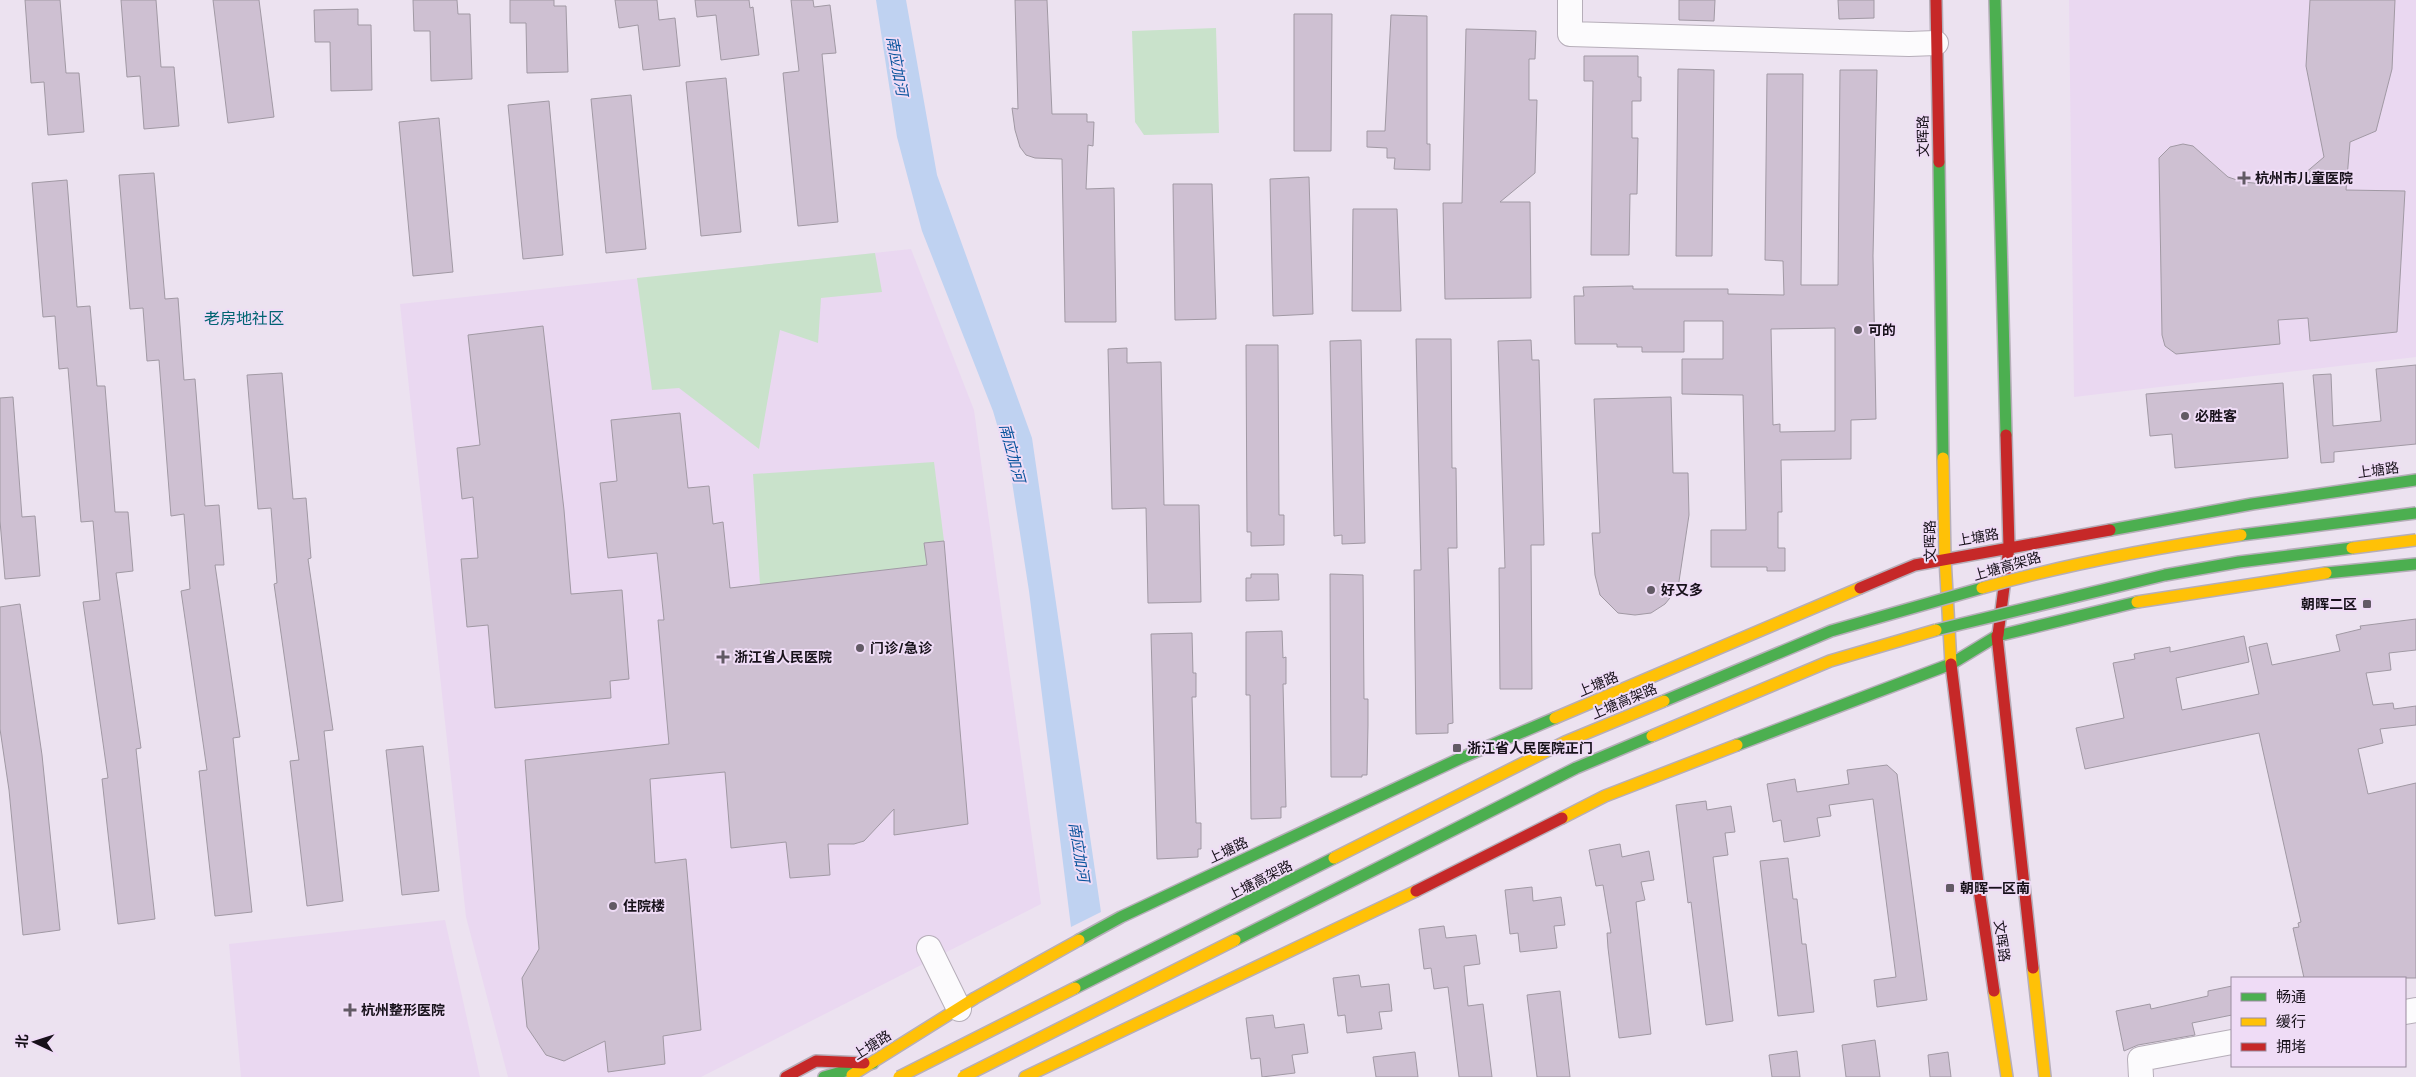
<svg xmlns="http://www.w3.org/2000/svg" width="2416" height="1077" viewBox="0 0 2416 1077" font-family="Manrope,'Noto Sans SC',sans-serif">
<style>
.built{fill:#ead8f1}
.green{fill:#c9e2cb}
.water{fill:#bfd2f1}
.building{fill:#cec0d2;stroke:#a199a4;fill-rule:evenodd}
.lines{fill:none;stroke-linecap:round;stroke-linejoin:round}
.street-casing{stroke:#b6aeb9;stroke-width:26}
.fast-casing{stroke:#b6aeb9;stroke-width:14}
.slow-casing{stroke:#b6aeb9;stroke-width:14}
.jam-casing{stroke:#b6aeb9;stroke-width:14}
.street{stroke:#fcfbfd;stroke-width:24}
.fast{stroke:#4caf50;stroke-width:11}
.slow{stroke:#ffc107;stroke-width:11}
.jam{stroke:#c62828;stroke-width:11}
.fast-bridge-casing{stroke:#b6aeb9;stroke-width:14;stroke-linecap:butt}
.slow-bridge-casing{stroke:#b6aeb9;stroke-width:14;stroke-linecap:butt}
.fast-bridge{stroke:#4caf50;stroke-width:11}
.slow-bridge{stroke:#ffc107;stroke-width:11}
.poi-dot{fill:#625a65;stroke:#efdcf6;stroke-width:2}
.labels{text-anchor:middle;stroke-width:4;stroke-linejoin:round;paint-order:stroke}
.street-label{font-size:14px;fill:#17111a;stroke:#efdcf6}
.poi-label{font-size:14px;font-weight:bold;fill:#17111a;stroke:#efdcf6;text-anchor:start}
.water-label{font-size:15px;font-style:italic;fill:#09549d;stroke:#efdcf6}
.quarter-label{font-size:16px;fill:#006371;stroke:#efdcf6}
</style>
<rect width="100%" height="100%" fill="#ece2f0"/>
<path class="built" d="M2069 0H2416V357L2074 397Z
M911 249 974 410 1041 904 701 1077H508L466 917 400 304Z
M445 920 480 1077H241L229 944Z"/>
<path class="green" d="M1216 28 1219 133 1144 135 1135 122 1132 31Z
M875 253 882 292 821 298 818 343 780 330 759 449 679 388 652 390 637 278Z
M934 462 944 541 924 543 927 565 760 585 753 474Z"/>
<path class="water" d="M876 0H906L937 175 1032 438 1101 912 1071 927 1029 591 1010 469 993 411 922 231 897 137Z"/>
<path class="building" d="M25 0H60L66 73H79L84 132 48 135 44 82 31 83Z
M121 0H156L161 67H174L179 126 144 129 140 76 127 77Z
M213 0H259L274 117 228 123Z
M413 0H457L458 14H470L472 79 431 81 430 31H414Z
M510 0H554V6H566L568 72 527 73 526 23H510Z
M615 0H657L659 20 675 18 680 66 643 70 638 25 619 28Z
M695 0H749L750 8 753 7 759 55 721 60 716 15 697 17Z
M791 0H813L814 7 830 5 836 53 822 54 838 222 798 226 783 73 799 71Z
M1015 0H1047L1052 114H1087V122H1094L1093 146 1088 145 1086 189 1114 188 1116 322H1065L1062 159 1035 158 1026 155 1020 147 1015 130 1012 108 1018 109Z
M1679 0H1715L1714 21 1679 20Z
M1838 0H1874V18L1839 19Z
M2310 0H2395L2392 69 2376 131 2350 142 2346 190 2405 191 2397 332 2310 341 2308 318 2278 320 2280 344 2176 354 2165 346 2162 335 2159 158 2170 147 2183 144 2193 146 2228 177 2243 182 2264 184H2282L2292 180 2304 174 2324 157 2306 66Z
M358 9V25H371L372 90 331 91 330 42H315L314 10Z
M1294 14H1332L1331 151H1294Z
M1391 15 1427 16V144H1430V170L1394 169 1395 158H1387V148L1367 147V131H1385Z
M1466 29 1536 31 1535 59H1529V100H1537L1535 173 1500 202H1530L1531 298 1445 299 1443 203H1462Z
M1584 56H1638V77H1641V101H1632V138H1638L1637 194H1630L1629 255H1591L1593 81H1584Z
M1678 69 1714 70 1712 256H1676Z
M1840 70H1877L1873 256 1876 419 1851 420V459L1781 460 1782 512H1778V548H1785V571H1767V567H1711V530H1746L1743 395 1682 394V359H1723V321H1684V352H1642V347H1617V344H1575L1574 296H1584L1583 287 1633 286V289H1728V294L1784 295 1783 261 1765 260 1767 74H1803L1801 285H1838ZM1835 328V431L1780 432V424L1773 425 1771 329Z
M726 78 741 232 701 236 686 82Z
M631 95 646 249 606 253 591 99Z
M549 101 563 255 523 259 508 105Z
M439 118 453 272 413 276 399 122Z
M154 173 165 299 178 298 184 380 195 379 205 506 219 505 224 565H215L240 737 233 738 252 912 215 916 199 771 207 770 181 591 190 589 184 514 171 516 159 360 147 361 143 308 130 309 119 175Z
M1309 177 1313 314 1273 316 1270 179Z
M67 180 77 307 90 306 97 386H105L115 512H128L133 571 116 573 141 748 136 749 155 919 118 924 102 779 108 778 83 602 100 600 93 521 81 522 68 368 59 369 55 316 43 317 32 183Z
M1173 184H1212L1216 319 1175 320Z
M1353 209H1397L1401 311H1352Z
M543 326 564 510 571 594 622 590 629 679 610 681 611 698 495 708 488 625 467 627 461 559 478 558 473 497 462 499 457 448 480 445 468 335Z
M1416 339H1451L1452 468H1456L1457 548H1448L1453 723 1448 724V733L1416 734 1414 570H1421Z
M1361 340 1365 543 1342 544V535L1334 536 1330 341Z
M1531 340 1532 360H1539L1544 545H1531L1532 689H1500L1499 568H1505L1498 341Z
M1246 345H1278L1279 515H1284V545L1251 546V532H1247Z
M1127 348V363L1161 362 1164 505H1199L1201 602 1148 603 1146 508 1112 509 1108 349Z
M2416 365V444L2334 452V462L2321 463 2313 375 2331 374 2333 426 2381 421 2376 369Z
M282 373 293 499 306 498 311 558 308 559 333 730 324 731 343 901 307 906 290 761 299 760 274 584 277 583 271 508 258 509 247 375Z
M2283 383 2288 458 2175 468 2172 434 2150 436 2146 394Z
M13 397 22 517 35 516 40 576 5 579 0 521V398Z
M1671 397 1673 473H1688L1689 515 1678 588 1665 604 1651 613 1635 615 1618 613 1600 595 1595 575 1592 533H1600L1594 399Z
M680 413 688 488 709 486 713 524 723 522 730 588 927 565 924 543 944 541 968 824 894 835V809L864 841 854 844H828L830 875 790 878 786 842 731 848 725 772 650 779 655 863 686 859 701 1030 663 1036 665 1064 608 1072 605 1041 564 1061 546 1055 527 1027 522 978 539 949 525 760 669 744 658 620H664L657 553 608 558 600 483 617 481 611 420Z
M1251 574H1278L1279 600 1246 601V578H1251Z
M1330 574 1363 575 1364 699H1368V725L1367 775H1362V777H1331Z
M20 604 42 755 60 930 23 935 9 790 0 729V607Z
M2416 619V650L2389 653 2391 670 2366 673 2373 705 2393 703 2394 709 2416 706V725L2380 729 2383 743 2358 749 2368 794 2416 783V978H2304L2293 928 2299 927 2298 923 2301 922 2259 733 2085 769 2076 728 2124 718 2113 663 2135 659 2134 654 2170 647V652L2244 636 2249 662 2176 678 2182 710 2259 694 2249 647 2267 643 2272 665 2340 651 2336 635 2361 629 2360 626Z
M1282 631 1283 658 1286 657V684H1283L1286 807H1281V818L1251 819 1250 695H1246V632Z
M1192 633 1193 673H1196V697H1192L1196 823H1201V849H1198V857L1157 859 1151 634Z
M423 746 439 891 402 895 386 750Z
M1887 765 1897 774 1927 1000 1877 1007 1874 980 1896 977 1873 799 1829 805 1831 816 1817 818 1820 836 1784 842 1781 820 1773 822 1767 784 1795 779 1797 792 1849 784 1847 770Z
M1706 801 1707 810 1731 806 1735 832 1725 833 1728 855 1713 857 1733 1021 1706 1025 1691 902 1688 903 1676 805Z
M1620 844 1622 857 1649 851 1654 880 1641 882 1645 900 1636 902 1651 1034 1619 1038 1608 948 1607 933H1611L1603 885 1596 886 1589 850Z
M1788 858 1793 899H1797L1802 944H1806L1814 1012 1778 1016 1760 861Z
M1532 887 1533 901 1561 897 1565 925 1554 926 1557 948 1520 952 1518 933 1510 934 1505 890Z
M1444 926 1446 938 1476 935 1480 964 1464 966 1468 1006 1483 1004 1492 1077H1459L1448 987 1434 989 1431 968 1424 969 1419 929Z
M1359 975 1361 987 1389 984 1392 1011 1379 1012 1382 1029 1347 1033 1345 1015 1338 1016 1333 978Z
M2232 986V1015L2192 1023 2195 1035 2138 1045 2124 1051 2116 1011 2150 1004 2151 1009 2208 996V991Z
M1560 991 1570 1077H1537L1527 995Z
M1273 1015 1275 1028 1304 1024 1308 1053 1292 1055 1295 1073 1262 1077 1260 1058 1251 1059 1246 1018Z
M1875 1040 1880 1077H1846L1842 1045Z
M1797 1051 1800 1077H1772L1769 1055Z
M1415 1052 1418 1077H1376L1373 1057Z
M1948 1052 1951 1077H1930L1928 1055Z"/>
<g class="lines">
<defs>
<path id="street" d="M1570 0V34L1909 44 1936 43
M929 948 959 1009
M2405 1012 2416 1010
M2141 1077 2140 1059 2232 1042"/>
<path id="fast" d="M1995 0 2006 435
M1939 162 1943 458
M2110 530 2252 504 2416 480
M2326 573 2416 564
M1737 745 1951 664 1997 636 2137 602
M1079 940 1121 917 1461 758 1555 718
M824 1077 873 1063"/>
<path id="slow" d="M1943 458 1945 558 1951 664
M2137 602 2326 573
M1555 718 1860 588
M1562 818 1605 796 1737 745
M2033 968 2045 1077
M1994 991 2007 1077
M852 1075 975 998 1079 940
M1025 1077 1416 891"/>
<path id="jam" d="M1936 0 1939 162
M1860 588 1915 565 2110 530
M1998 635 2009 547 2006 435
M1997 636 2033 968
M1951 664 1978 883 1994 991
M1416 891 1562 818
M786 1077 816 1061 864 1063"/>
</defs>
<use href="#street" class="street-casing"/>
<use href="#fast" class="fast-casing"/>
<use href="#slow" class="slow-casing"/>
<use href="#jam" class="jam-casing"/>
<use href="#street" class="street"/>
<use href="#fast" class="fast"/>
<use href="#slow" class="slow"/>
<use href="#jam" class="jam"/>
<defs>
<path id="fast-bridge" d="M2241 535 2416 513
M1936 630 2165 575 2239 562 2352 548
M1664 701 1831 631 1982 588
M1235 940 1576 768 1652 736
M1075 988 1334 858"/>
<path id="slow-bridge" d="M2352 548 2416 540
M1982 588C2067 564 2153 548 2241 535
M1652 736 1830 661 1936 630
M1334 858 1565 742 1664 701
M899 1077 1075 988
M963 1077 1235 940"/>
</defs>
<use href="#fast-bridge" class="fast-bridge-casing"/>
<use href="#slow-bridge" class="slow-bridge-casing"/>
<use href="#fast-bridge" class="fast-bridge"/>
<use href="#slow-bridge" class="slow-bridge"/>
</g>
<g class="poi-dot">
<path d="M2241.5 170.5h5v5h5v5h-5v5h-5v-5h-5v-5h5z"/>
<circle cx="1858" cy="330" r="5"/>
<circle cx="2185" cy="416" r="5"/>
<circle cx="1651" cy="590" r="5"/>
<rect x="2362" y="599" width="10" height="10" rx="2.5"/>
<circle cx="860" cy="648" r="5"/>
<path d="M720.5 649.5h5v5h5v5h-5v5h-5v-5h-5v-5h5z"/>
<rect x="1452" y="743" width="10" height="10" rx="2.5"/>
<rect x="1945" y="883" width="10" height="10" rx="2.5"/>
<circle cx="613" cy="906" r="5"/>
<path d="M347.5 1002.5h5v5h5v5h-5v5h-5v-5h-5v-5h5z"/>
</g>
<g class="labels">
<g class="street-label">
<text transform="translate(1923 136) rotate(-91)" y="5">文晖路</text>
<text transform="translate(2378 470) rotate(-8)" y="5">上塘路</text>
<text transform="translate(1978 537) rotate(-10)" y="5">上塘路</text>
<text transform="translate(1930 541) rotate(-91)" y="5">文晖路</text>
<text transform="translate(2007 566) rotate(-16)" y="5">上塘高架路</text>
<text transform="translate(1598 684) rotate(-23)" y="5">上塘路</text>
<text transform="translate(1624 701) rotate(-23)" y="5">上塘高架路</text>
<text transform="translate(1228 850) rotate(-25)" y="5">上塘路</text>
<text transform="translate(1260 880) rotate(-27)" y="5">上塘高架路</text>
<text transform="translate(2002 941) rotate(82)" y="5">文晖路</text>
<text transform="translate(872 1045) rotate(-32)" y="5">上塘路</text>
</g>
<g class="poi-label">
<text x="2255" y="183">杭州市儿童医院</text>
<text x="1868" y="335">可的</text>
<text x="2195" y="421">必胜客</text>
<text x="1661" y="595">好又多</text>
<text x="2357" y="609" text-anchor="end">朝晖二区</text>
<text x="870" y="653">门诊/急诊</text>
<text x="734" y="662">浙江省人民医院</text>
<text x="1467" y="753">浙江省人民医院正门</text>
<text x="1960" y="893">朝晖一区南</text>
<text x="623" y="911">住院楼</text>
<text x="361" y="1015">杭州整形医院</text>
</g>
<g class="water-label">
<text transform="translate(897 66) rotate(80)" y="5">南应加河</text>
<text transform="translate(1012 453) rotate(75)" y="5">南应加河</text>
<text transform="translate(1079 852) rotate(81)" y="5">南应加河</text>
</g>
<g class="quarter-label">
<text x="244" y="324">老房地社区</text>
</g>
</g>
<rect x="2231" y="977" width="175" height="90" fill="#efdcf6" stroke="#998b9e"/>
<rect x="2241" y="993" width="25" height="8" fill="#4caf50" stroke="#998b9e"/>
<text x="2276" y="1002" font-size="15" fill="#17111a">畅通</text>
<rect x="2241" y="1018" width="25" height="8" fill="#ffc107" stroke="#998b9e"/>
<text x="2276" y="1027" font-size="15" fill="#17111a">缓行</text>
<rect x="2241" y="1043" width="25" height="8" fill="#c62828" stroke="#998b9e"/>
<text x="2276" y="1052" font-size="15" fill="#17111a">拥堵</text>
<g transform="translate(35 1042) rotate(274)" stroke="#efdcf6" stroke-width="4" paint-order="stroke">
<path d="M0-4L9 19L0 12L-9 19Z" fill="#17111a"/>
<text y="-8" font-size="14" font-weight="bold" text-anchor="middle" fill="#17111a">北</text>
</g>
</svg>
